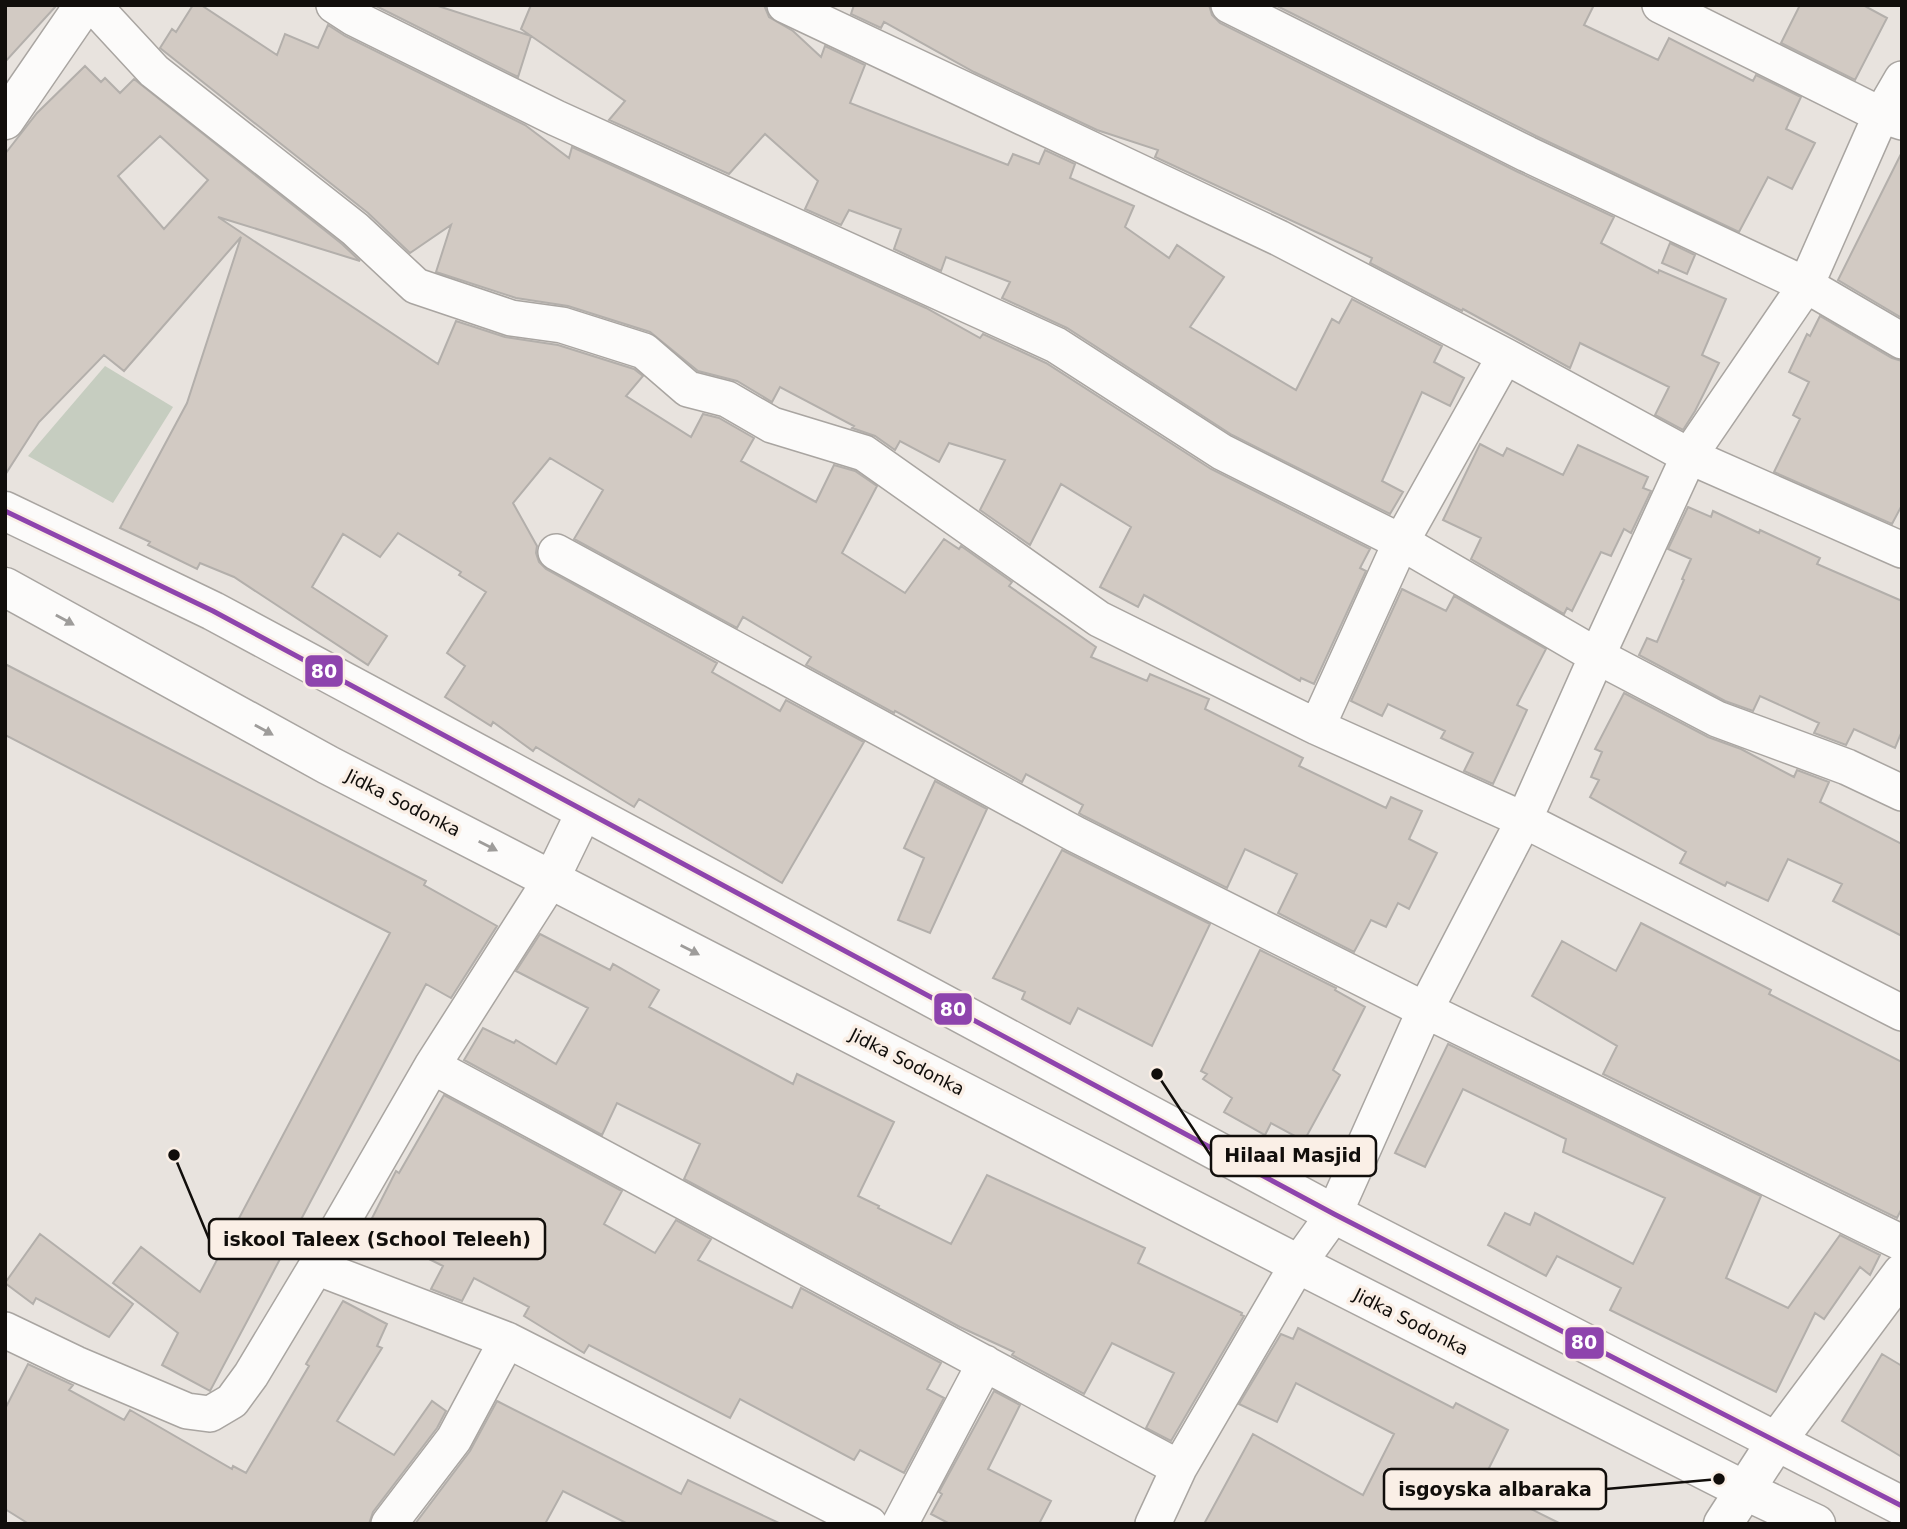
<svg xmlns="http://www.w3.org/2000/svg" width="1907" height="1529" viewBox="0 0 1907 1529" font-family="'DejaVu Sans',sans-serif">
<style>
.green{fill:#c6cdc0}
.building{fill:#d2cac3;stroke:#b3afab;stroke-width:2;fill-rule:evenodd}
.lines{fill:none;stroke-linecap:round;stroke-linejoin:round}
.street-casing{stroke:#a9a5a1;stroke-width:38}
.secondary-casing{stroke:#a9a5a1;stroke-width:41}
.street{stroke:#fcfbfa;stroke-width:35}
.secondary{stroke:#fcfbfa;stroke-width:38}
.bus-1-casing{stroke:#faefe6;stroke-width:10}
.bus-1{stroke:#8e44ad;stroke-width:5}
.oneway{fill:#9e9c9a}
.labels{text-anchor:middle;stroke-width:7;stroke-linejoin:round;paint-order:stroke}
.street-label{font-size:18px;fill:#110e0b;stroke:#faefe6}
.leader{fill:none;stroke:#110e0b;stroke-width:2.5}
.callout-dot{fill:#110e0b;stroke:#faefe6;stroke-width:2.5}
.callout{fill:#faefe6;stroke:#110e0b;stroke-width:2.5}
.callout-label{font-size:19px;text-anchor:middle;font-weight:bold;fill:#110e0b}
.line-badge{stroke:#faefe6;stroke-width:2.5}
.badge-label{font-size:19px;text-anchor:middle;font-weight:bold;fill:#fff}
</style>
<rect width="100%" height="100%" fill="#e8e3de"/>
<path class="green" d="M105 366 173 407 113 503 28 456Z"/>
<path class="building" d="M5 5H57L5 62Z
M193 5H201L277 55 285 34 318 48 328 25 345 36 525 125 569 158 572 147 926 308 980 338 983 334 1046 363 1211 469 1370 549 1360 568 1366 571 1314 684 1301 678 1300 681 1144 595 1138 607 1100 587 1131 527 1061 484 1030 545 980 510 1005 460 949 443 939 462 900 441 895 450 875 436 852 428 854 426 780 387 772 402 737 381 698 371 650 332 568 306 516 298 436 272 451 225 410 253 368 213 160 48 172 29 176 32Z
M374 5H435L531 36 518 77Z
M531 5H764L769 17 793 31 821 57 825 46 865 65 850 103 1008 165 1013 154 1039 164 1045 150 1075 164 1070 178 1134 206 1125 227 1169 258 1177 245 1224 277 1190 327 1296 390 1332 319 1339 323 1352 299 1442 346 1434 362 1464 378 1450 406 1422 392 1382 481 1403 492 1390 514 1232 435 1067 328 1002 298 1010 282 946 257 941 271 894 249 901 229 849 210 841 225 805 209 818 181 765 134 729 174 609 120 625 101 521 29Z
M854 5H1209L1212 15 1220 23 1518 172 1614 217 1601 243 1658 273 1659 270 1726 299 1702 355 1719 363 1695 411 1683 430 1655 415 1669 387 1580 343 1570 368 1463 309 1462 311 1370 263 1372 258 1155 157 1158 150 1097 130 974 72 884 22 881 28 851 14Z
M1275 5H1594L1584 25 1658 60 1669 38 1753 81 1756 75 1801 97 1786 129 1815 143 1792 189 1768 177 1739 232 1536 136Z
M1800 5H1863L1887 18 1855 80 1781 43Z
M85 66 101 82 105 78 120 93 134 79 342 244 360 261 218 217 438 364 456 321 505 337 558 345 634 369 643 376 626 396 691 437 703 414 719 418 754 438 741 461 816 502 834 465 855 471 877 486 842 553 905 593 944 539 959 549 961 546 1012 582 1009 586 1096 647 1091 657 1147 681 1150 674 1209 699 1205 709 1303 758 1299 766 1386 808 1391 797 1422 811 1409 839 1437 853 1409 909 1398 903 1386 927 1371 920 1354 952 1278 913 1297 874 1245 849 1227 888 1084 816 1079 813 1083 805 1026 774 1022 782 895 711 894 713 806 665 811 657 743 617 737 628 574 539 603 490 550 458 513 503 537 546 536 553 539 562 546 569 717 663 712 672 780 711 786 700 864 742 782 883 639 799 634 807 536 747 533 751 493 722 491 726 445 697 465 666 447 653 486 592 459 575 461 572 398 533 380 557 343 534 312 587 387 636 368 665 234 577 200 563 197 569 148 545 150 542 120 528 187 403 241 237 124 371 104 355 39 422 5 475V154L37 113ZM160 136 208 180 164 229 118 176Z
M1902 152V318L1838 280Z
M1670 243 1695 255 1687 274 1662 263Z
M1820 316 1892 358 1902 361V505L1892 524 1774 472 1800 419 1793 415 1809 382 1789 372 1807 334 1810 336Z
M1480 444 1503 456 1507 448 1563 475 1578 445 1648 477 1643 488 1651 491 1631 533 1624 529 1611 556 1601 552 1572 611 1567 608 1564 614 1471 559 1481 538 1443 520Z
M1688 507 1711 517 1713 511 1759 533 1760 530 1820 558 1817 564 1902 601V731L1895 748 1854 729 1846 745 1814 733 1819 723 1760 696 1753 711 1725 701 1639 655 1647 638 1657 642 1684 580 1682 579 1691 559 1668 549Z
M1402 589 1446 611 1454 596 1546 649 1517 705 1527 710 1493 784 1464 771 1473 753 1441 738 1445 731 1388 704 1382 716 1351 701Z
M5 664 426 881 424 885 497 926 451 998 426 984 210 1391 162 1365 178 1333 113 1283 141 1247 200 1292 390 933 5 735Z
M1624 693 1708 737 1741 749 1794 777 1797 770 1829 782 1820 802 1902 844V936L1833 901 1842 884 1788 859 1768 901 1727 882 1725 886 1680 863 1686 852 1590 797 1599 780 1591 777 1602 752 1595 749Z
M935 781 987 809 930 933 898 920 924 858 904 848Z
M1062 850 1210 924 1152 1046 1078 1008 1070 1024 1022 999 1025 992 993 978Z
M1641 923 1771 990 1769 994 1902 1062V1208L1897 1218 1603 1074 1617 1046 1532 996 1562 941 1616 971Z
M540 934 610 970 613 964 659 990 649 1007 793 1084 797 1074 894 1122 858 1196 879 1206 878 1208 951 1244 987 1175 1145 1248 1138 1263 1242 1313 1241 1315 1244 1316 1171 1441 1146 1428 1174 1373 1112 1343 1084 1394 1012 1355 1014 1352 960 1327 684 1179 700 1144 617 1103 602 1135 464 1060 483 1028 514 1043 516 1040 556 1064 588 1008 516 971Z
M1260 950 1336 988 1335 990 1365 1007 1333 1070 1340 1075 1304 1141 1271 1123 1265 1135 1224 1112 1232 1098 1203 1079 1207 1074 1201 1071Z
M1448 1044 1761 1196 1726 1278 1788 1308 1840 1235 1880 1255 1870 1275 1860 1267 1824 1319 1815 1313 1776 1392 1610 1310 1621 1288 1557 1256 1546 1276 1488 1245 1505 1213 1530 1225 1535 1213 1633 1264 1665 1198 1563 1152 1566 1139 1463 1089 1425 1167 1395 1153Z
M444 1095 622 1191 604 1224 655 1253 676 1220 711 1239 698 1260 792 1308 801 1288 941 1363 927 1389 944 1398 904 1473 860 1450 854 1460 740 1399 730 1418 589 1345 584 1353 524 1316 529 1307 474 1278 462 1301 431 1289 443 1266 367 1228 396 1171 399 1173Z
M40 1234 133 1304 109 1337 36 1298 33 1304 5 1283Z
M343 1301 387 1324 377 1346 382 1348 337 1421 394 1455 432 1401 446 1411 437 1428 373 1512 369 1524H29L5 1509V1409L28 1364 73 1385 69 1390 124 1420 130 1410 232 1469 233 1466 246 1473 309 1366 306 1364Z
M1298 1328 1453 1408 1456 1403 1508 1430 1481 1484 1561 1524H1204L1253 1434 1363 1495 1394 1434 1296 1383 1277 1422 1239 1404 1281 1334 1293 1339Z
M1882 1354 1902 1366V1457L1842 1421Z
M994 1391 1020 1405 988 1469 1051 1501 1039 1524H950L931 1514 942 1494 939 1492Z
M497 1401 681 1494 688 1480 781 1524H628L563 1491 545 1524H415L470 1451Z"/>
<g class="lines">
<defs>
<path id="street" d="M93 5 154 71 355 229 416 286 511 318 562 325 644 351 688 389 727 399 772 425 864 453 1099 619 1317 727 1524 820 1902 1013
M334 5 354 18 556 118 1056 345 1222 452 1401 542 1597 656 1717 719 1847 767 1902 793
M785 5 1279 238 1505 356 1689 456 1902 550
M1229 5 1527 154 1806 285 1902 341
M1660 5 1881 115 1902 122
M556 552 1075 834 1425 1010 1902 1243
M1317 727 1401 542 1505 356
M432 1066 1179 1468
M316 1267 507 1340 869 1524
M5 1330 76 1364 187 1411 210 1414 232 1401 251 1375 316 1267 432 1066 552 878 585 810
M389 1524 454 1439 507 1340
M900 1524 985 1363
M1153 1524 1179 1468 1298 1264 1334 1214 1425 1010 1524 820 1597 656 1689 456 1806 285 1881 115 1902 79"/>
<path id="secondary" d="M5 120 84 5
M5 511 213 611 1334 1214 1902 1506
M5 587 328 765 1298 1264 1744 1490 1816 1524
M1723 1524 1776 1442 1902 1273"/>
</defs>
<use href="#street" class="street-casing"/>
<use href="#secondary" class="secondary-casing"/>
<use href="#street" class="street"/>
<use href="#secondary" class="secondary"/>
<defs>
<path id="bus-1" d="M5 511 213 611 1334 1214 1902 1506"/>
</defs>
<use href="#bus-1" class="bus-1-casing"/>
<use href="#bus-1" class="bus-1"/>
</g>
<defs><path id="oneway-solid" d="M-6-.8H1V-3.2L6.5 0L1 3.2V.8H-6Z" transform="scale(1.75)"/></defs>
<g class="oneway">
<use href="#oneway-solid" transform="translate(65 620) rotate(29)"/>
<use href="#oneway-solid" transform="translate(264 730) rotate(29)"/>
<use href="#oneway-solid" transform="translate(488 846) rotate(27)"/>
<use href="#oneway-solid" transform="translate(690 950) rotate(27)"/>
</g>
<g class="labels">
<g class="street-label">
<text transform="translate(403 803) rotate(27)" y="6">Jidka Sodonka</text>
<text transform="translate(907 1062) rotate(27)" y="6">Jidka Sodonka</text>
<text transform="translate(1411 1322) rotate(27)" y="6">Jidka Sodonka</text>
</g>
</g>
<path class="leader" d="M1157 1074L1211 1156M174 1155L209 1239M1719 1479L1606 1489"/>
<g class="callout-dot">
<circle cx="1157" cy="1074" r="7"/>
<circle cx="174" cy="1155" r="7"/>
<circle cx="1719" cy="1479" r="7"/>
</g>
<g class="callout">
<rect x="1211" y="1136" width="165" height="40" rx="7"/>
<rect x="209" y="1219" width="336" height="40" rx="7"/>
<rect x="1384" y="1469" width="222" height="40" rx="7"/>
</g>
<g class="callout-label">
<text x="1293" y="1162">Hilaal Masjid</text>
<text x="377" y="1246">iskool Taleex (School Teleeh)</text>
<text x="1495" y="1496">isgoyska albaraka</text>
</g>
<g class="line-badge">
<rect x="304" y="654" width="40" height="34" rx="7" fill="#8e44ad"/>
<rect x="933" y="992" width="40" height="34" rx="7" fill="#8e44ad"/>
<rect x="1564" y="1326" width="41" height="34" rx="7" fill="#8e44ad"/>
</g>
<g class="badge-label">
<text x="324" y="678">80</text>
<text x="953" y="1016">80</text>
<text x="1584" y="1349">80</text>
</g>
<rect width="1907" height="1529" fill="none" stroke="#110e0b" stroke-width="14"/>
</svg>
